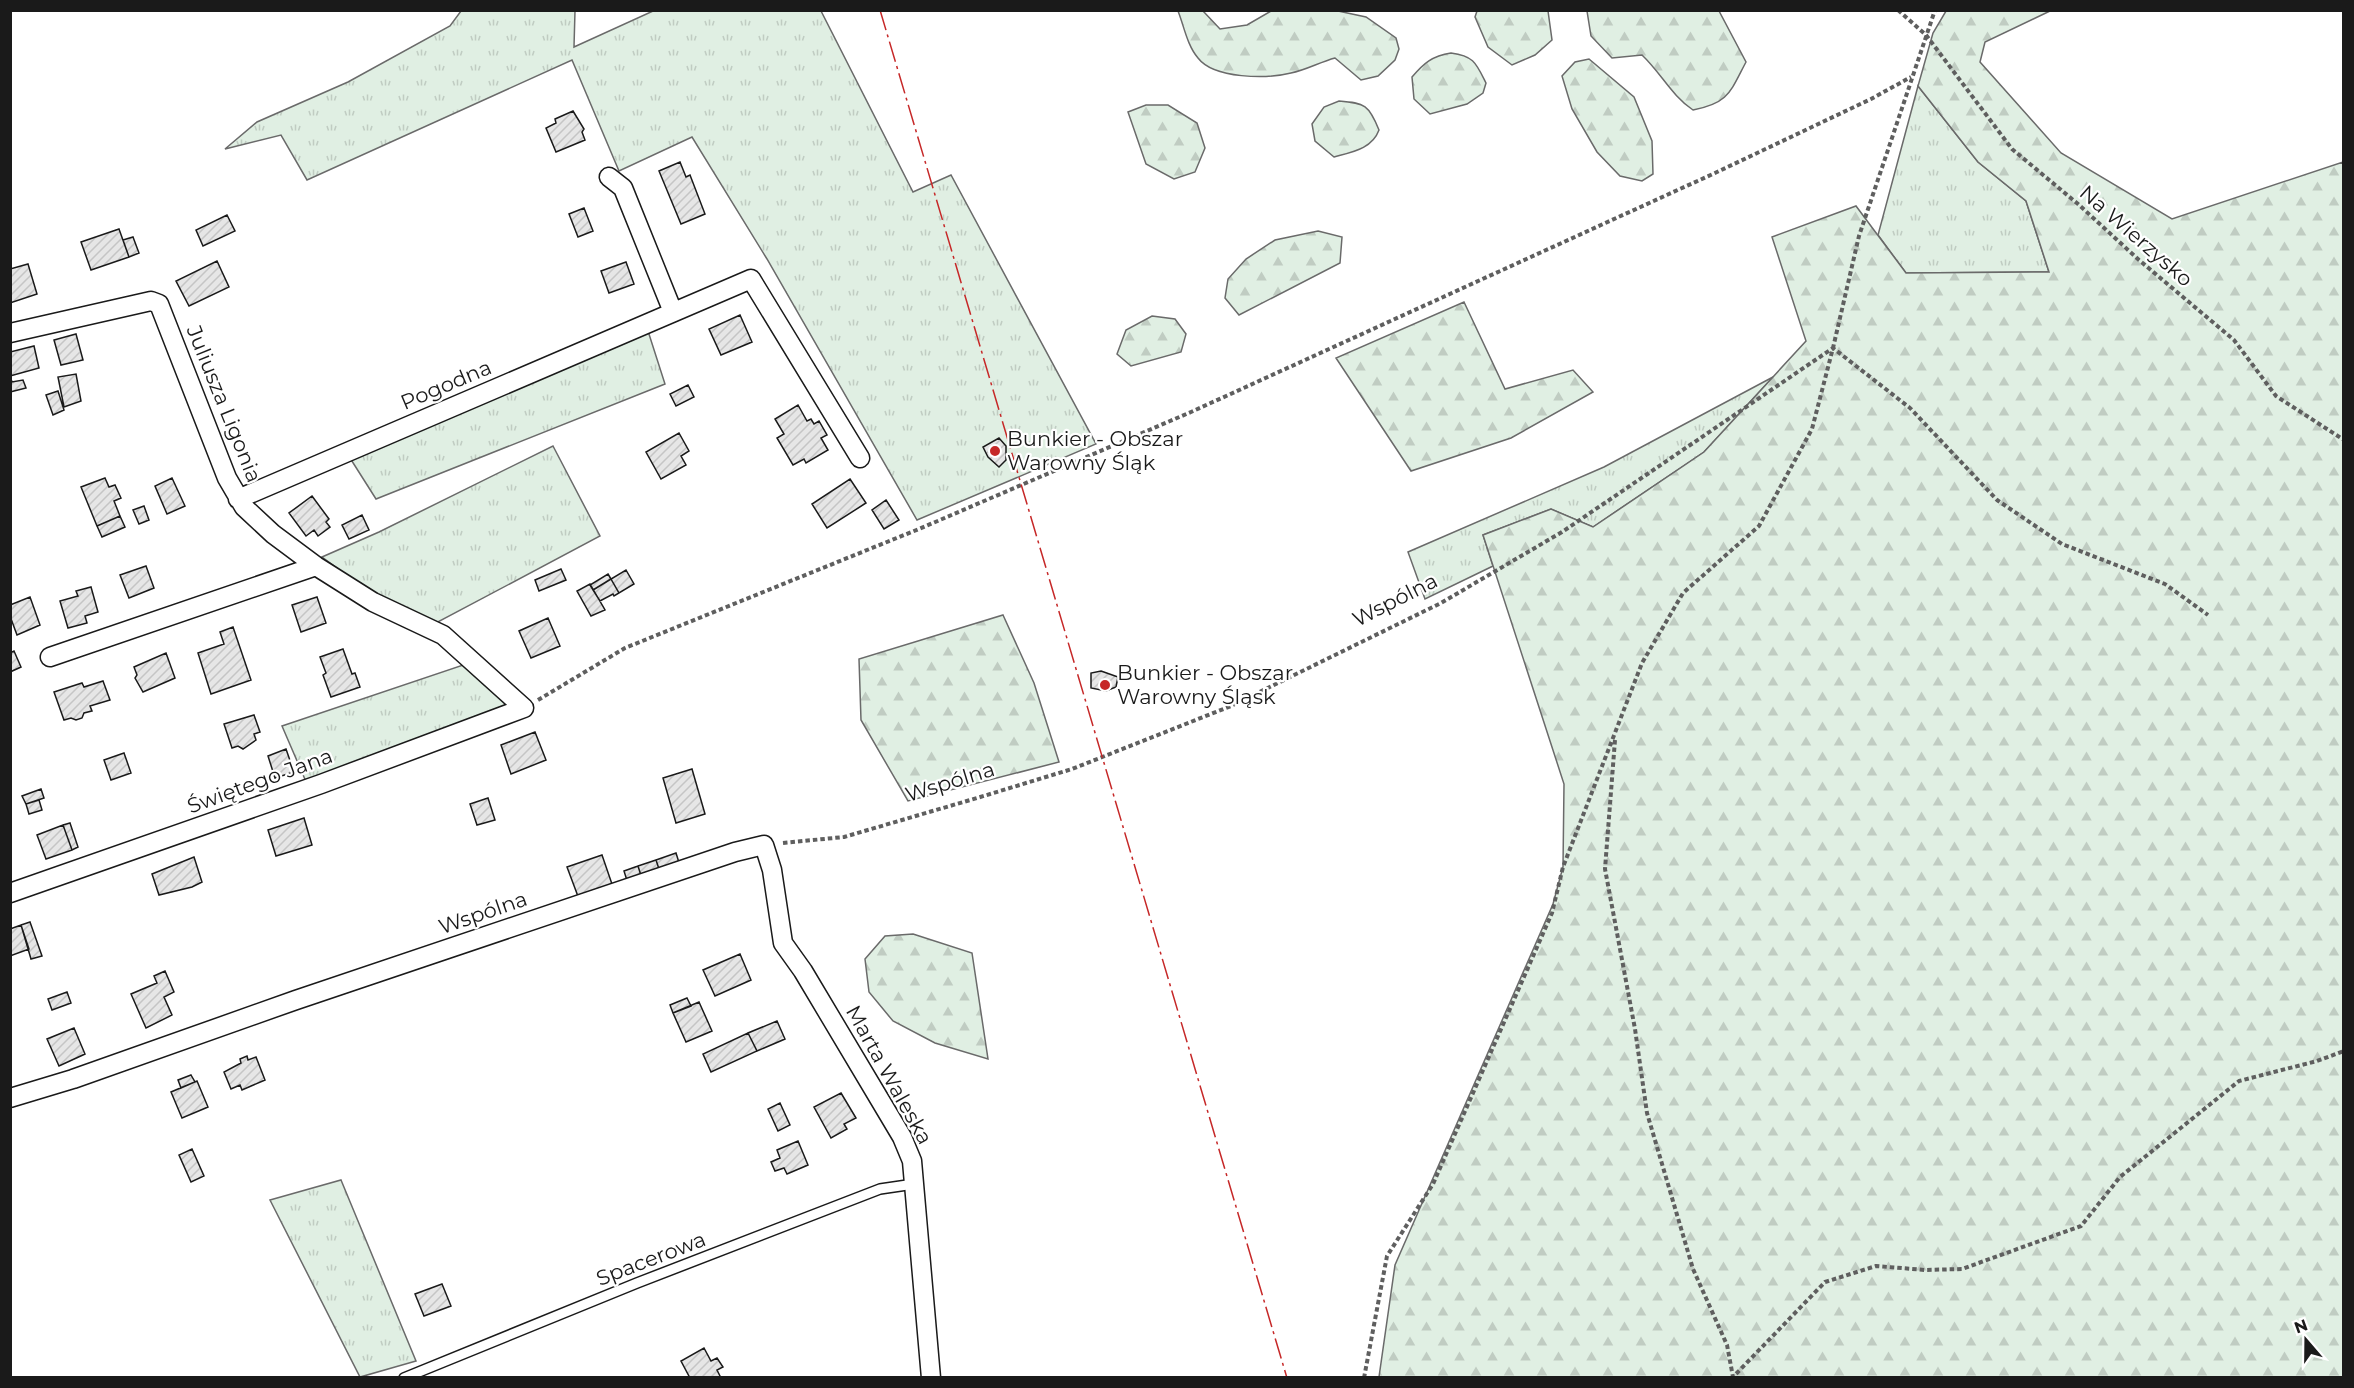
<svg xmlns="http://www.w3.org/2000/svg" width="2354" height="1388" viewBox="0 0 2354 1388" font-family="Montserrat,sans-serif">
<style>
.grass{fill:url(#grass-tufts);stroke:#6a6a6a;stroke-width:1.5}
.forest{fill:url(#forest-firs);stroke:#6a6a6a;stroke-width:1.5}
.building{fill:url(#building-hatch);stroke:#1a1a1a;stroke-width:1.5}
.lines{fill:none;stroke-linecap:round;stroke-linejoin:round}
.service-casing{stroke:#1a1a1a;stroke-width:12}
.minor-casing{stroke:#1a1a1a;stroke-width:21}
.path{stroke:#5f5f5f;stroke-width:4;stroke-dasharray:4.5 3;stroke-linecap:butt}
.service{stroke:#fff;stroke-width:9}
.minor{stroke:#fff;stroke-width:18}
.power{stroke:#c62828;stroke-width:1.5;stroke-dasharray:21 4.5 3 4.5;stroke-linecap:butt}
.poi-dot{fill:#c62828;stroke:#fff;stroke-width:2}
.labels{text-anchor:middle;stroke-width:4.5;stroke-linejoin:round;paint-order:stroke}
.street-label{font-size:21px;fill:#1a1a1a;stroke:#fff}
.poi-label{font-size:21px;fill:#1a1a1a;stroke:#fff;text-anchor:start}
</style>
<defs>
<pattern id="grass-tufts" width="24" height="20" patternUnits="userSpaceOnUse" patternTransform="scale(1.5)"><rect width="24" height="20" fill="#e0efe3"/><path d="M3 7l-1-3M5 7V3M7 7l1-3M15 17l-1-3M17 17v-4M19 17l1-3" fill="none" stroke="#c0ccc2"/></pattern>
<pattern id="forest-firs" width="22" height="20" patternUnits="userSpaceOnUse" patternTransform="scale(1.5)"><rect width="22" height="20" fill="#e0efe3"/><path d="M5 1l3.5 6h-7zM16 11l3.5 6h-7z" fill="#c0ccc2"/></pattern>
<pattern id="building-hatch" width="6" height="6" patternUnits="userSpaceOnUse" patternTransform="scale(1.5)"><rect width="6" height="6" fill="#e6e6e6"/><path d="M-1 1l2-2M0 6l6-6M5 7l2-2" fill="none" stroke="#c5c5c5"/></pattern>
</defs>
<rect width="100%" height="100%" fill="#fff"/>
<path class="grass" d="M461 11H575L574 47 653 11H821L913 192 951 175 1096 444 917 520 767 259 692 137 619 171 572 60 307 180 281 135 225 149 257 122 348 82 450 26Z
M1918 86 1978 162 2026 201 2049 272 1906 273 1878 235Z
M648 331 665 384 376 499 350 458Z
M1773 377 1704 452 1593 527 1551 509 1483 535 1493 566 1425 599 1408 552 1604 467Z
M553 446 600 536 436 623 378 598 322 557 379 532Z
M466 664 511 705 307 784 282 726Z
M341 1180 416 1361 360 1377 270 1200Z"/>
<path class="forest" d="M1178 11H1203L1220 29 1247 25 1271 11H1338L1366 17 1396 38 1399 49 1395 60 1378 76 1361 80 1335 58C1320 62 1306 70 1291 73 1267 79 1214 79 1198 58 1187 45 1184 26 1178 11Z
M1477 11H1548L1552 40 1535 55 1512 65 1488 47 1475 17Z
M1587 11H1719L1746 62C1730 92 1729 103 1693 110 1672 96 1661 73 1642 55L1612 58 1591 36Z
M1946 11H2050L1985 42 1980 62 2061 153 2172 219 2343 162V1377H1379L1395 1265 1553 904 1563 867 1564 784 1483 535 1551 509 1593 527 1704 452 1806 341 1772 237 1856 206 1906 273 2049 272 2026 201 1978 162 1918 86 1933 33Z
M1451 53C1474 56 1476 63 1486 83L1483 93 1467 104 1430 114 1414 99 1412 77C1424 63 1432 56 1451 53Z
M1589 59 1634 97 1652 141 1653 174 1642 181 1620 176 1597 152 1572 109 1562 76 1575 62Z
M1339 101C1365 103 1369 105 1379 130 1372 149 1352 152 1334 157L1315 141 1312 124 1324 107Z
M1146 105H1168L1197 123 1205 148 1195 172 1174 179 1146 164 1128 112Z
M1318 231 1342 237 1340 263 1239 315 1225 298 1228 279 1246 259 1275 240Z
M1464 302 1505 389 1573 370 1593 392 1511 438 1411 471 1336 358Z
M1152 316 1175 319 1186 334 1181 352 1131 366 1117 354 1126 330Z
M1003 615 1034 683 1059 762 908 801 861 720 859 659Z
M913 934 972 953 988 1059 935 1043 893 1021 869 992 865 959 885 936Z"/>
<path class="building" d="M573 111 584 129 582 132 585 140 556 152 546 128 556 123 555 119Z
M680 162 686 177 690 175 705 214 681 224 659 171Z
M584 208 593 231 578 237 569 214Z
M227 215 235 231 203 246 196 230Z
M119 229 129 257 91 270 81 242Z
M133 237 139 253 129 257 123 240Z
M217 261 229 287 189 306 176 281Z
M626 262 634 284 609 293 601 271Z
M28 264 37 294 10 303V269Z
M740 315 752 342 721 355 709 329Z
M76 334 83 360 61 365 54 340Z
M34 346 39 368 10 376V352Z
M76 374 81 401 64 407 58 377Z
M10 376 12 382 23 380 26 388 10 392Z
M688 385 694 397 676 406 670 394Z
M58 391 64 410 53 415 46 395Z
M798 405 807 421 811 419 814 424 819 421 827 435 821 438 828 450 806 463 804 459 793 465 777 438 784 434 775 419Z
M679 433 689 451 681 456 686 465 661 479 646 452Z
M999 438 1006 446V460L999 467 988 457 983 447Z
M105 478 109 487 115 485 121 498 114 501 120 516 97 526 81 487Z
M172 478 185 506 167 514 155 486Z
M850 479 866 503 827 528 812 504Z
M312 496 329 519 326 522 330 527 318 536 314 530 306 536 289 513Z
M886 500 899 520 884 529 872 510Z
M144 506 149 520 139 524 133 510Z
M362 515 369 530 349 539 342 525Z
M120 516 125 527 102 537 97 526Z
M146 566 154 588 129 598 120 575Z
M561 569 566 580 539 591 535 580Z
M626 570 634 584 619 593 611 579Z
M608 574 611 579 593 590 590 585Z
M611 579 619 593 614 596 613 594 600 601 593 590Z
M590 584 605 610 591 616 577 591Z
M91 587 98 612 85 616 87 623 68 628 60 601 78 596 76 591Z
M30 597 40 625 17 635 10 616V605Z
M317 597 326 623 301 632 292 605Z
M548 618 560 646 531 658 519 631Z
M233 627 251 680 211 694 198 653 224 644 220 632Z
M343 649 352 674 355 673 360 687 331 697 323 675 326 673 320 657Z
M14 651 21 667 10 672V653Z
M166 653 175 678 143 692 135 678 137 675 134 667Z
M1101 671 1118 677 1116 687 1106 691 1091 688V673Z
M103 681 110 700 90 706 92 711 84 713 82 718 76 720 71 718 64 720 54 692 82 683 84 687Z
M254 715 260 732 254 734 256 740 243 749 238 746 232 748 224 724Z
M535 732 546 760 511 774 501 745Z
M286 749 294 772 275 778 268 756Z
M124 753 131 773 111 780 104 760Z
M692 769 705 814 676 823 663 778Z
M41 789 44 798 26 804 22 796Z
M488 798 495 820 477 825 470 804Z
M39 800 42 810 29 814 26 804Z
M304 818 312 845 276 856 268 830Z
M70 823 78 847 72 850 63 825Z
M63 825 72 850 46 859 37 835Z
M676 853 681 869 661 875 656 860Z
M602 855 613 887 579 899 567 867Z
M194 857 202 882 192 887 159 895 152 874Z
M656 860 661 875 643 882 638 866Z
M638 866 643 882 629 887 624 871Z
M30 922 42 956 31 959 21 925Z
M21 925 29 949 10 956V929Z
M740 954 751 980 715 996 703 970Z
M165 971 174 992 164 997 172 1015 146 1028 131 994 157 983 154 976Z
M67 992 71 1003 52 1010 48 999Z
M687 998 691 1006 673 1013 670 1005Z
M699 1002 712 1031 686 1042 673 1013Z
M777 1021 785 1039 757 1051 748 1033Z
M74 1028 85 1054 59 1066 47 1039Z
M748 1033 757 1051 711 1072 703 1054Z
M247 1056 248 1060 256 1057 265 1080 242 1090 240 1085 231 1089 224 1072 241 1063 240 1059Z
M191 1075 195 1082 181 1088 178 1080Z
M197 1081 208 1107 182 1118 171 1092Z
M841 1093 856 1118 844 1124 847 1129 831 1138 814 1107Z
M780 1103 790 1125 778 1131 768 1109Z
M798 1141 808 1165 787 1174 784 1168 775 1171 771 1162 780 1158 777 1150Z
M192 1149 204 1176 191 1182 179 1155Z
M442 1284 451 1306 424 1316 415 1294Z
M704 1348 711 1361 717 1358 723 1367 717 1370 721 1378H690L681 1361Z"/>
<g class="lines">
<defs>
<path id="service" d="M404 1378 637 1283 880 1189 914 1184"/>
<path id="minor" d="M609 177 623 188 673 312
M10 333 151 301 159 304 227 478 244 507 273 534 316 566 373 602 443 635 524 708 321 784 10 893
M238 499 751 279 860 458
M50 657 316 566
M10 1098 73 1079 296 1000 735 852 764 845 772 870 783 943 803 971 902 1137 912 1161 931 1378"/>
</defs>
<use href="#service" class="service-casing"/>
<use href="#minor" class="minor-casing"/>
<path class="path" d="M1898 10 1926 35 2012 149 2078 204 2139 260 2234 340 2276 396 2344 440
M538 700 625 648 919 529 1191 412 1715 173 1871 99 1911 77
M1615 740 1605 869 1635 1029 1647 1113 1693 1269 1727 1345 1733 1377 1825 1282 1876 1266 1925 1270 1962 1269 2081 1226 2120 1177 2239 1081 2317 1061 2344 1051
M783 843 844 837 977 798 1072 769 1231 706 1441 603 1562 532 1833 348 1910 408 1997 500 2062 544 2165 584 2208 615
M1364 1378 1387 1256 1433 1184 1552 913 1563 867 1642 663 1683 593 1759 526 1812 429 1833 348 1859 236 1935 10"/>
<use href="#service" class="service"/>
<use href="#minor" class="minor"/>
<path class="power" d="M880 10 1287 1378"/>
</g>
<g class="poi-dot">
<circle cx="995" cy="451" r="6"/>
<circle cx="1105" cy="685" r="6"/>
</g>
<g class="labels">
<g class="street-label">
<text transform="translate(2136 236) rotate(41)" y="7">Na Wierzysko</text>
<text transform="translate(446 385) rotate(-23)" y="7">Pogodna</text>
<text transform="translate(224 404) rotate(68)" y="7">Juliusza Ligonia</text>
<text transform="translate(1395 600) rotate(-27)" y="7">Wspólna</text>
<text transform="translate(260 781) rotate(-20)" y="7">Świętego Jana</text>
<text transform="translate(950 782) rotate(-17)" y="7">Wspólna</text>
<text transform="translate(483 913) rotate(-19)" y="7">Wspólna</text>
<text transform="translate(889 1075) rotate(61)" y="7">Marta Waleska</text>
<text transform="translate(651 1259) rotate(-21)" y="7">Spacerowa</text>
</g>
<g class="poi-label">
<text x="1007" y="446">Bunkier - Obszar<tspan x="1007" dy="24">Warowny Śląk</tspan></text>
<text x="1117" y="680">Bunkier - Obszar<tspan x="1117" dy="24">Warowny Śląsk</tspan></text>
</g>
</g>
<rect width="2354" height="1388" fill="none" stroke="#1a1a1a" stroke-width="24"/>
<g transform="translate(2306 1340) rotate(340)" stroke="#ffffff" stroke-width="4.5" paint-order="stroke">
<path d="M0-4.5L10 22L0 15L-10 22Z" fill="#1a1a1a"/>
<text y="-9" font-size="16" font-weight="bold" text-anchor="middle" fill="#1a1a1a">N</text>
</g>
</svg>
